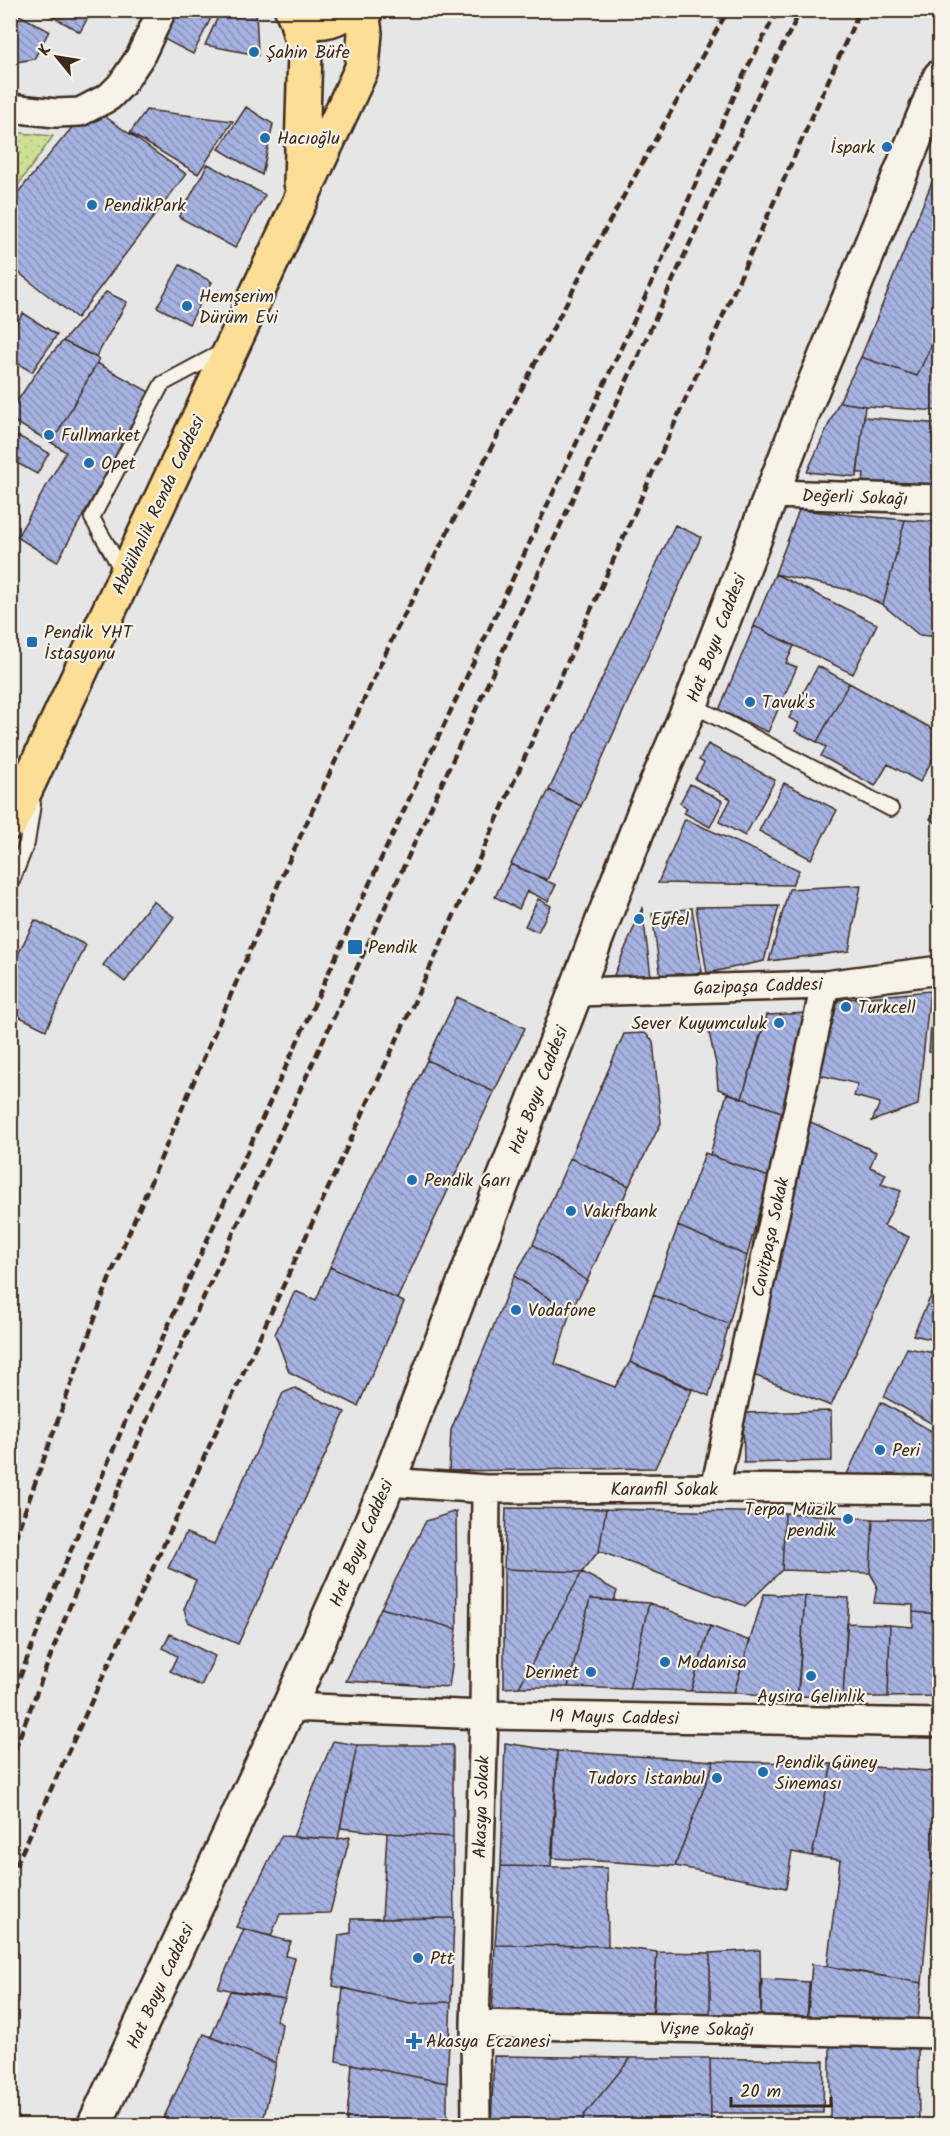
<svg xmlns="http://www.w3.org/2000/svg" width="950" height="2136" viewBox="0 0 950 2136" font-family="Kalam,sans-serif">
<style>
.grass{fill:url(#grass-dots);stroke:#84865a;stroke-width:1.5}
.building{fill:url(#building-back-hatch);stroke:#3b2a1e;stroke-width:1.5}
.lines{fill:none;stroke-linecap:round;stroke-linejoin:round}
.lane-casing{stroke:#3b2a1e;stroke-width:18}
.street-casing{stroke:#3b2a1e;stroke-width:32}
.secondary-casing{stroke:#3b2a1e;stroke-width:38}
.primary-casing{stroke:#3b2a1e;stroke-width:38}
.lane{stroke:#f7f3e8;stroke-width:14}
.street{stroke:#f7f3e8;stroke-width:27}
.secondary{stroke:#f7f3e8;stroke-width:33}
.primary{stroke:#fcde96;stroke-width:33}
.rail{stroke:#3b2a1e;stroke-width:4.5;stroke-dasharray:9 4.5;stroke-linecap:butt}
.poi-dot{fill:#1f6fb2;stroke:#f7f3e8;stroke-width:2}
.labels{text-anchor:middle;stroke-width:4.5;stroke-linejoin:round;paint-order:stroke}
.poi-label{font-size:18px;fill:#3b2a1e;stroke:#f7f3e8;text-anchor:start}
.street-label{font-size:18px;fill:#3b2a1e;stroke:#f7f3e8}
</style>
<defs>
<pattern id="grass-dots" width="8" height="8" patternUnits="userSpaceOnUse" patternTransform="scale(1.5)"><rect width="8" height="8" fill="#cce196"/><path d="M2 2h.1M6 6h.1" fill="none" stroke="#b0c181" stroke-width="1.8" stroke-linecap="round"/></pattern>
<pattern id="building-back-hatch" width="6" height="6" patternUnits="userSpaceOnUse" patternTransform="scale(1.5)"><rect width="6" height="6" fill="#a5b2e2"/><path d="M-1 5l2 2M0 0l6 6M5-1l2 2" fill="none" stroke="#8891b7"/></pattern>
</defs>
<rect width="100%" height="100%" fill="#e7e6e7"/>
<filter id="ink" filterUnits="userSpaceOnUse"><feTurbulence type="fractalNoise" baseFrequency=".0167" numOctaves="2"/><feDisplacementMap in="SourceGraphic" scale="12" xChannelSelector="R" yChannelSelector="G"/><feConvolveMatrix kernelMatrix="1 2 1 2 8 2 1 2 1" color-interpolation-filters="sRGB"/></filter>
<g filter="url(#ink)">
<path class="grass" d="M11 132 53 136 11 195 10 132Z"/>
<path class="building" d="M10 10 49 31 34 59 10 63Z
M41 10H92L80 32Z
M171 10H215L193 54 158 36Z
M221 10H256L258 55 205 45Z
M246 107 273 124 262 175 219 149Z
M146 110 233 121 198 174 130 133Z
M100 113 186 174 77 318 10 266V202L74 125Z
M208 164 265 195 235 248 179 217Z
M932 182 940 184V343L934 340 917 376 861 357Z
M180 265 212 282 189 324 157 307Z
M106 292 127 302 96 357 63 341Z
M23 313 57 335 32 372 10 359V333Z
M934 340 940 343V411L865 406 839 402 861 357 917 376Z
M63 341 99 359 52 443 10 419V412L40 367Z
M97 363 151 393 57 562 17 537 66 452 52 443Z
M839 402 865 406 857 477 807 472Z
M864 417 940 424V484L863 482 864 473H857Z
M18 436 49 453 37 474 17 463 20 459 10 454V449Z
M799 510 905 520 883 605 854 591 775 574Z
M905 520 940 522V637L919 635 883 605Z
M675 525 701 537 581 806 549 790Z
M775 574 877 624 853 674 754 626Z
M754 626 794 646 786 663 797 667 768 732 719 710Z
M818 666 849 683 817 742 795 731 799 723 789 718Z
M849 683 940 733V746L920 782 888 764 875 786 821 756 826 747 817 742Z
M708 744 775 780 745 836 719 822 731 799 695 779 704 763 699 760Z
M784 783 837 810 811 859 759 831Z
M690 784 723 801 710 827 684 813 687 808 680 803Z
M549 790 581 806 547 880 511 864Z
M940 802V826L930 819Z
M685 819 799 870 792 885 658 883Z
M511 864 556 885 548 901 527 891 519 909 495 897Z
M861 885 849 951 769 961 789 889Z
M538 899 551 906 538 932 525 926Z
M153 901 174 917 125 982 103 965Z
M779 906 764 961 707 973 696 907Z
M642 908 651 976 612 980Z
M692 908 702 972 661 979 652 914Z
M35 920 86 945 46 1030 10 1012V971Z
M930 991 918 1105 872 1121 880 1103 854 1096 858 1084 819 1075 838 1000Z
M457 997 525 1028 494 1092 427 1060Z
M940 1009V1053L929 1052 932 1010Z
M807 1013 784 1113 742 1098 767 1015Z
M763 1026 742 1098 718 1089 716 1064 708 1028Z
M645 1033 653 1041 661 1123 629 1186 570 1158 624 1034Z
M427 1060 494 1092 397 1299 330 1267Z
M727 1093 784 1113 769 1177 710 1155Z
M802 1118 876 1152 870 1167 886 1174 881 1184 901 1191 884 1226 909 1237 831 1406 744 1371Z
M705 1153 769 1177 747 1256 678 1226Z
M570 1158 629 1186 587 1281 533 1244Z
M678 1226 747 1256 729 1324 653 1295Z
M533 1244 587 1281 570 1312 514 1276Z
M330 1267 404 1302 358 1406 289 1372 275 1334 295 1291 316 1300Z
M514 1276 570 1312 555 1364 615 1387 630 1362 692 1390 655 1468 449 1471 451 1430Z
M940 1276V1341L913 1335Z
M653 1295 729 1324 709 1396 630 1362Z
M907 1348 940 1354V1428L884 1397Z
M295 1388 345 1412 238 1644 188 1622 184 1609 196 1580 168 1568 186 1533 214 1544 283 1393Z
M881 1402 940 1436V1488L840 1489Z
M831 1411 832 1461 744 1463 743 1413Z
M506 1508 606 1509 599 1551 582 1572 504 1569Z
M606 1509 785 1513 782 1570 745 1606 599 1551Z
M456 1511 457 1629 381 1608 426 1521Z
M785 1513 873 1519 870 1573 782 1570Z
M873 1519 940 1520V1614L913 1612V1605L874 1603 877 1585 870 1573Z
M504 1569 582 1572 519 1687 504 1688Z
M582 1572 617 1591 614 1601 590 1599 568 1687H519Z
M764 1594 805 1596 797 1702 734 1692Z
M805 1596 849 1598 843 1697 798 1696Z
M590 1599 649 1603 629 1689 568 1687Z
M649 1603 710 1626 691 1691 629 1689Z
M381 1608 457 1629 449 1687 346 1681Z
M913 1612 940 1614V1696L888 1697 890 1625 913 1627Z
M847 1623 890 1625 888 1697H843Z
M710 1626 750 1641 734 1692 691 1691Z
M170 1634 215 1656 201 1686 170 1671 177 1656 163 1648Z
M333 1741 357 1745 338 1839 293 1837Z
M505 1743 557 1751 551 1867 501 1866Z
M357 1745H453V1837L387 1833 340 1828Z
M557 1751 714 1761 675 1866 553 1858Z
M714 1761 832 1764 812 1856 792 1852 786 1888 675 1866Z
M832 1764 940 1772 922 1983 827 1966 840 1860 812 1856Z
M387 1833 453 1837 454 1918 382 1919Z
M281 1836 338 1839 350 1837 330 1913 280 1914 271 1936 236 1927Z
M501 1866 607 1868 608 1946 495 1945Z
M454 1918 451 2002 410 2003 333 1986 339 1935 351 1933V1919Z
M244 1929 291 1942 285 1956 295 1958 285 1999 218 1988Z
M495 1945 608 1946 657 1952 652 2021 492 2017Z
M760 1950 761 2019 710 2020V1953Z
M657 1952 710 1953V2020L653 2019Z
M812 1964 922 1983 917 2027 807 2025Z
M762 1979 809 1982 807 2025 761 2028Z
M343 1988 410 2003 451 2002 447 2083 336 2061Z
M230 1991 285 1999 276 2020 282 2024 276 2063 211 2037Z
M204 2034 276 2063 262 2126H182L164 2117Z
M830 2037 918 2041 919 2126 830 2125Z
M494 2056 631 2058 584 2115 582 2126H491Z
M631 2058H710L711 2126H582L584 2115Z
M710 2058 824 2061 823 2113H711Z
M352 2064 447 2083V2126H346Z
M164 2117 182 2126H160Z"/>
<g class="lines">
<defs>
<path id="lane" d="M124 574 92 518 162 384 222 352
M691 704 891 809
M10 886 27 843 33 804 30 800"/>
<path id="street" d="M10 108 56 113 80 112 109 97 121 85 140 57 162 10
M771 494 940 499
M575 992 825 985 940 970
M388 1482 486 1489 715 1488 940 1490
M715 1488 825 985
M289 1707 484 1715 940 1723
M475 2024 940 2034
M476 2126 475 2024 484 1715 486 1489"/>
<path id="secondary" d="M94 2126 289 1707 382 1498 644 813 691 704 811 392 940 77"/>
<path id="primary" d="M292 10 296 19 305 52 301 183
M296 19C320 23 329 24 350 10
M10 823 362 68 365 33 362 10"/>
</defs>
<use href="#lane" class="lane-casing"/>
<use href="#street" class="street-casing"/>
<use href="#secondary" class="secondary-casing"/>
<use href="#primary" class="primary-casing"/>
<use href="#lane" class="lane"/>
<use href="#street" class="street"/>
<use href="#secondary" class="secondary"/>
<use href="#primary" class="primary"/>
<path class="rail" d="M10 1552 110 1277 280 880 395 633 598 242 728 10
M10 1703 47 1607 133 1403 358 908 654 278 743 76 778 10
M10 1762 67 1613 152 1408 381 916 763 84 801 10
M10 1878 446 933 860 10"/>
</g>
</g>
<g class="poi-dot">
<circle cx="254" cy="52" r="6"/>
<circle cx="265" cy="138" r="6"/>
<circle cx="887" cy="147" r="6"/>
<circle cx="92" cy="205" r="6"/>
<circle cx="187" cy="306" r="6"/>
<circle cx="49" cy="435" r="6"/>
<circle cx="89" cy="463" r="6"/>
<rect x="26" y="636" width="12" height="12" rx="3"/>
<circle cx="750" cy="702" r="6"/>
<circle cx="639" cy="919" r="6"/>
<rect x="347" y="939" width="16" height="16" rx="3"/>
<circle cx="846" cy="1007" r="6"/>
<circle cx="779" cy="1023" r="6"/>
<circle cx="412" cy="1180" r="6"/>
<circle cx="571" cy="1211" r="6"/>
<circle cx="516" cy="1310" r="6"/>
<circle cx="880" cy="1450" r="6"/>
<circle cx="848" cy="1519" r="6"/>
<circle cx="665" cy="1662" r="6"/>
<circle cx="591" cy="1672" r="6"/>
<circle cx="811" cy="1676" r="6"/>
<circle cx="763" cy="1772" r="6"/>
<circle cx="717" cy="1778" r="6"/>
<circle cx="418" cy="1958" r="6"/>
<path d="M411 2032h6v6h6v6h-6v6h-6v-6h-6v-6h6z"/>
</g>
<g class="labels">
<g class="poi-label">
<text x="266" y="58">Şahin Büfe</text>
<text x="277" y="144">Hacıoğlu</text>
<text x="875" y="153" text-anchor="end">İspark</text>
<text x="104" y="211">PendikPark</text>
<text x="199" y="302">Hemşerim<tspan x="199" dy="21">Dürüm Evi</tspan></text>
<text x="61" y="441">Fullmarket</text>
<text x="101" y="469">Opet</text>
<text x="44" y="638">Pendik YHT<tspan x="44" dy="21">İstasyonu</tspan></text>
<text x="762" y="708">Tavuk's</text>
<text x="651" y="925">Eyfel</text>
<text x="368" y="953">Pendik</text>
<text x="858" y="1013">Turkcell</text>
<text x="767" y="1029" text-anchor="end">Sever Kuyumculuk</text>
<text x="424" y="1186">Pendik Garı</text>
<text x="583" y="1217">Vakıfbank</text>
<text x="528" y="1316">Vodafone</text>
<text x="892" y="1456">Peri</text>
<text x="836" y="1515" text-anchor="end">Terpa Müzik<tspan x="836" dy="21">pendik</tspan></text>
<text x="677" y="1668">Modanisa</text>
<text x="579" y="1678" text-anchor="end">Derinet</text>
<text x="811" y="1702" text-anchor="middle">Aysira Gelinlik</text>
<text x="775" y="1768">Pendik Güney<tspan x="775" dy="21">Sineması</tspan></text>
<text x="705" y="1784" text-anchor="end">Tudors İstanbul</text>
<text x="430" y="1964">Ptt</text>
<text x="426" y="2047">Akasya Eczanesi</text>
</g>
<g class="street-label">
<text transform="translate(855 497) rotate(2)" y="6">Değerli Sokağı</text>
<text transform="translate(158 505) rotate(-65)" y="6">Abdülhalik Renda Caddesi</text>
<text transform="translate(716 638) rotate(-69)" y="6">Hat Boyu Caddesi</text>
<text transform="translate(758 986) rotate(-2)" y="6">Gazipaşa Caddesi</text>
<text transform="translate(538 1090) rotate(-69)" y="6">Hat Boyu Caddesi</text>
<text transform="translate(770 1237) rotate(-78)" y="6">Cavitpaşa Sokak</text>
<text x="664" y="1495">Karanfil Sokak</text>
<text transform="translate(361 1543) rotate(-67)" y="6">Hat Boyu Caddesi</text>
<text transform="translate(614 1717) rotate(1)" y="6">19 Mayıs Caddesi</text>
<text transform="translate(481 1807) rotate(-88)" y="6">Akasya Sokak</text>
<text transform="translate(160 1986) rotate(-65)" y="6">Hat Boyu Caddesi</text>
<text transform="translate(707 2029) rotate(1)" y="6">Vişne Sokağı</text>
</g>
</g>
<rect width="950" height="2136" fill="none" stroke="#f7f3e8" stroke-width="36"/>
<rect x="18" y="18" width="914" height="2100" fill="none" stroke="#3b2a1e" stroke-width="2" filter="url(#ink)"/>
<g transform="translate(57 57) rotate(300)" stroke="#f7f3e8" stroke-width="4.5" paint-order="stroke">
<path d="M0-4.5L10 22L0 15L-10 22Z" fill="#3b2a1e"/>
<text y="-9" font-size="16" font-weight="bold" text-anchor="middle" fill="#3b2a1e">K</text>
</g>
<path d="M731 2097v9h100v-9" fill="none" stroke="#3b2a1e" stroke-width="3"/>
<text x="740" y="2097" font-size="18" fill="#3b2a1e" stroke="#f7f3e8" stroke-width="4.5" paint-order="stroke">20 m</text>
</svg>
